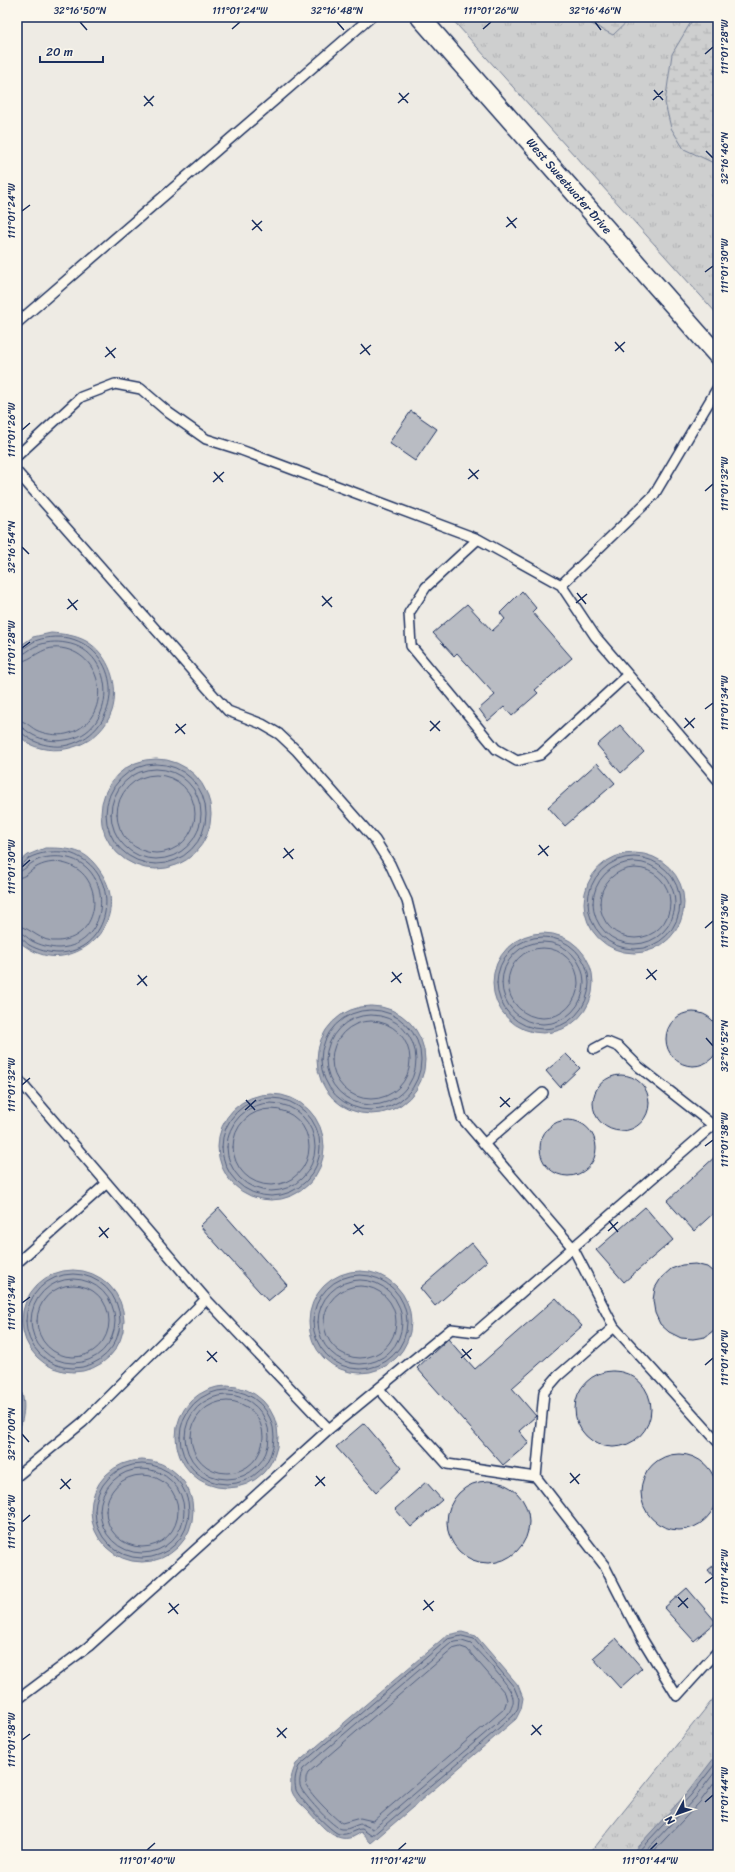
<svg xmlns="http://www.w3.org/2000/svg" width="735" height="1872" viewBox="0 0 735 1872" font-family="Sriracha,sans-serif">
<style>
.grass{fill:url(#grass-tufts);stroke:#747f96}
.wetland{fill:url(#wetland-marsh);stroke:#747f96}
.water{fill:#a3a8b4;stroke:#6d7892}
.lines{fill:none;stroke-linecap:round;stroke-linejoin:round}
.shore{stroke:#515f80;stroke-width:1}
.building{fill:#b9bcc3;stroke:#1b2f5e}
.service-casing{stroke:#1b2f5e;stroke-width:12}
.minor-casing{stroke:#1b2f5e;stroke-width:21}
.service{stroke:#fbf7ec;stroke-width:9}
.minor{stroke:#fbf7ec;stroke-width:18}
.ticks{fill:none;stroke:#1b2f5e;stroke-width:1.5}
.labels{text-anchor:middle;stroke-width:3.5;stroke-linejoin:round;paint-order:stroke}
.street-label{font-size:12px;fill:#1b2f5e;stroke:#fbf7ec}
.neatline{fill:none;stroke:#1b2f5e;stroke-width:1.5}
.ticks-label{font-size:10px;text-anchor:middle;fill:#1b2f5e}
</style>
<defs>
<pattern id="grass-tufts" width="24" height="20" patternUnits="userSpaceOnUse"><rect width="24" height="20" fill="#cecfcf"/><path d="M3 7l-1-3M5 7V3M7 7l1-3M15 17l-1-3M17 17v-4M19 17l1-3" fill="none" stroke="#b0b2b4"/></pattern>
<pattern id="wetland-marsh" width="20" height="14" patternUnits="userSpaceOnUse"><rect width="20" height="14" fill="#cecfcf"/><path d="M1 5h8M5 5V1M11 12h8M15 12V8" fill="none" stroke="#b0b2b4"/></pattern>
</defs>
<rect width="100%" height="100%" fill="#eeebe4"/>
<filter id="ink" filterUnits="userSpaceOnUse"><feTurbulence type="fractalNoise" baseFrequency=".025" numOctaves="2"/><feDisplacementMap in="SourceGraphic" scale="8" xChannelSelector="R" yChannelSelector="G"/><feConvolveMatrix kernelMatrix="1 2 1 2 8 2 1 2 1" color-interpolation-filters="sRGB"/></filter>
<g filter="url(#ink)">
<path class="grass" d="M450 17H718V315Z
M718 1693V1855H586L595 1847Z"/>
<path class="wetland" d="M578 17H632L613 35Z
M694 17H718V62L713 73 718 76V165L684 149 671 128 665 103 672 54Z"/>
<path class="water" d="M51 633C63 634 75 635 86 641 109 654 120 686 112 711 101 744 60 759 29 744 25 741 21 737 17 734V648L33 637Z
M101 814a55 55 0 1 1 110 0a55 55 0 1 1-110 0Z
M45 848C58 848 69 848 81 853 90 857 97 866 102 874 123 907 103 946 67 955 48 960 31 952 17 940V864L28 855Z
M584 903a50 50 0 1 1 100 0a50 50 0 1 1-100 0Z
M493 983a50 50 0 1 1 100 0a50 50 0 1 1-100 0Z
M317 1060a54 54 0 1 1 108 0a54 54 0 1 1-108 0Z
M218 1147a53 53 0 1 1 106 0a53 53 0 1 1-106 0Z
M22 1321a51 51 0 1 1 102 0a51 51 0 1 1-102 0Z
M309 1322a51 51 0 1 1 102 0a51 51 0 1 1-102 0Z
M17 1384C28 1399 24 1419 17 1435Z
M176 1437a51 51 0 1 1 102 0a51 51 0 1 1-102 0Z
M91 1511a51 51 0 1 1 102 0a51 51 0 1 1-102 0Z
M462 1632 476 1636 518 1685 523 1698 521 1709 516 1719 371 1843 361 1832C339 1850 322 1826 308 1811 303 1806 296 1800 293 1794 288 1784 292 1773 296 1764L447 1635Z
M718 1753V1855H630L688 1792Z"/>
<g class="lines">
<path class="shore" d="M17 651C23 650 28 645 33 642 43 637 58 636 69 638 124 652 124 731 68 745 57 748 40 745 30 739 25 736 22 732 17 731
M17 656C25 655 29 649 36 646 45 642 56 641 66 643 118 651 118 734 65 740 55 742 42 740 33 735 27 732 24 727 17 726
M17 662C35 661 41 643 66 649 109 660 110 724 66 734 57 736 44 734 36 730 29 726 26 721 17 720
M106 814a50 50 0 1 1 100 0a50 50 0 1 1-100 0Z
M111 814a45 45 0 1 1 90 0a45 45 0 1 1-90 0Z
M117 814a39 39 0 1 1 78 0a39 39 0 1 1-78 0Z
M588 903a46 46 0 1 1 92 0a46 46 0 1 1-92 0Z
M593 903a41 41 0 1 1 82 0a41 41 0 1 1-82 0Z
M17 867C23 866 25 861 29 858 39 853 51 851 62 852 71 852 80 857 87 862 122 890 106 952 59 953 49 953 38 950 29 945 25 942 23 938 17 937
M600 903a35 35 0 1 1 70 0a35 35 0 1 1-70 0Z
M17 872C24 871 27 866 32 863 41 857 52 856 62 857 115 862 113 946 59 948 50 948 40 945 32 941 27 938 24 933 17 932
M17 878C26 877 29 872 35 868 43 863 54 861 62 863 106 871 104 937 59 941 39 943 32 927 17 926
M497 983a46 46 0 1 1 92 0a46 46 0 1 1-92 0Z
M502 983a41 41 0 1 1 82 0a41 41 0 1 1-82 0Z
M508 983a35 35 0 1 1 70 0a35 35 0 1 1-70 0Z
M321 1060a50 50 0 1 1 100 0a50 50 0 1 1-100 0Z
M326 1060a45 45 0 1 1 90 0a45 45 0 1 1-90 0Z
M332 1060a39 39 0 1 1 78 0a39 39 0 1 1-78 0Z
M222 1147a49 49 0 1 1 98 0a49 49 0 1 1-98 0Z
M227 1147a44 44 0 1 1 88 0a44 44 0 1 1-88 0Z
M233 1147a38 38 0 1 1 76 0a38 38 0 1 1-76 0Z
M26 1321a47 47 0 1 1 94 0a47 47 0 1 1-94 0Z
M313 1322a47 47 0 1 1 94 0a47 47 0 1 1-94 0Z
M31 1321a42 42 0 1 1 84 0a42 42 0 1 1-84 0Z
M318 1322a42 42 0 1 1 84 0a42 42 0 1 1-84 0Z
M37 1321a36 36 0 1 1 72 0a36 36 0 1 1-72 0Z
M324 1322a36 36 0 1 1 72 0a36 36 0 1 1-72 0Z
M180 1437a47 47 0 1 1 94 0a47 47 0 1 1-94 0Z
M185 1437a42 42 0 1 1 84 0a42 42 0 1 1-84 0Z
M191 1437a36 36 0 1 1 72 0a36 36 0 1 1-72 0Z
M95 1511a47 47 0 1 1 94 0a47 47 0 1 1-94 0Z
M100 1511a42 42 0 1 1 84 0a42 42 0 1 1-84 0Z
M106 1511a36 36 0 1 1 72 0a36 36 0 1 1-72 0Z
M462 1636 474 1639 514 1687 519 1699 518 1708 513 1716 372 1836 362 1829C355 1829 348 1836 339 1834 331 1832 298 1797 296 1790 294 1781 295 1775 299 1766L448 1639Z
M462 1641 471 1644C481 1655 511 1685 513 1698 514 1704 511 1708 509 1713L373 1829 362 1824C355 1824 350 1830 342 1829 333 1828 307 1798 302 1790 298 1784 300 1776 303 1769L451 1643Z
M461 1647 467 1649 505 1693 507 1700 504 1709 373 1821 360 1818 342 1823C336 1820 309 1793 307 1786 305 1781 306 1777 308 1773L453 1649Z
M635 1855 691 1795 718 1760
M642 1855 695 1798 718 1768
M650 1855 700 1802 718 1778"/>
</g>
<path class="building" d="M411 411 437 429 415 461 389 443Z
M522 591 536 608 532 612 572 658 535 690 538 693 512 716 504 707 488 721 479 709 495 695 457 653 454 656 433 633 467 604 492 631 505 619 500 613Z
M620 725 644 752 621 773 597 745Z
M597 763 615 783 565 826 548 807Z
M666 1039a27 27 0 1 1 54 0a27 27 0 1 1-54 0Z
M566 1054 580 1068 560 1087 546 1071Z
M593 1103a28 28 0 1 1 56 0a28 28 0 1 1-56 0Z
M540 1148a28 28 0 1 1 56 0a28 28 0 1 1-56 0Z
M718 1154V1209L694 1231 667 1201Z
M645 1207 673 1240 624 1282 596 1250Z
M219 1208 287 1285 268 1301 200 1226Z
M472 1243 487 1261 435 1306 420 1288Z
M695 1264 707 1267 718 1276V1327L705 1337 693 1339 681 1338 669 1332 660 1324 655 1313 653 1300 655 1288 661 1278 671 1269 682 1265Z
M556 1298 582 1326 512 1388 536 1416 519 1431 529 1443 503 1465 417 1368 448 1339 475 1369Z
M575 1409a38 38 0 1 1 76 0a38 38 0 1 1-76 0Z
M364 1423 402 1468 376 1492 336 1447Z
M641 1492a38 38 0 1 1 76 0a38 38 0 1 1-76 0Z
M447 1522a41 41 0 1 1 82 0a41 41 0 1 1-82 0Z
M426 1482 442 1500 411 1527 395 1509Z
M718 1562V1582L708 1570Z
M687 1588 716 1622 694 1641 664 1608Z
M616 1638 642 1668 620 1688 593 1658Z"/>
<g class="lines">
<defs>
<path id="service" d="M17 323 371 17
M17 456 81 397 115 384 141 389 169 413 206 439 241 450 478 539 561 585 595 636 718 780
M17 472 216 698 228 711 262 724 279 734 297 751 375 840 390 864 407 901 462 1118 573 1248 614 1327 718 1442
M478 539 426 587 409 613 411 646 496 749 517 761 540 755 627 675
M561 585 654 495 718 387
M594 1049 607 1042 619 1047 639 1067 714 1126
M17 1078 206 1299 329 1429 451 1329 476 1332 718 1121
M484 1144 543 1093
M17 1263 107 1183
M614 1327 558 1376 544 1392 536 1477 604 1565 641 1637 677 1696 718 1651
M379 1389 447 1464 536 1477
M17 1476 83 1422 206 1299
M17 1700 89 1646 329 1429"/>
<path id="minor" d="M420 17 718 356"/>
</defs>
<use href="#service" class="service-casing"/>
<use href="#minor" class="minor-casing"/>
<use href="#service" class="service"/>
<use href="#minor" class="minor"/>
</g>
</g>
<path class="ticks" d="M80 22 87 30M337 22 344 30M595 22 601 30M232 29 240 22M483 29 491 22M705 54 713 47M654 90 663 100M399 93 408 103M144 96 153 106M653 100 663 91M398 103 409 93M144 106 154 96M706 151 713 158M22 211 30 205M507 217 516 228M252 220 262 231M506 227 517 218M252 230 262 221M705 272 713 266M615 342 624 352M361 344 370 355M106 347 115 358M615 351 625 342M360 354 371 345M105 357 116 348M22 430 30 423M469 469 478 479M214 472 223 482M468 479 479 470M213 482 224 472M705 491 713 484M22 547 29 554M577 593 586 604M322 596 332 607M68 599 77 610M576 603 587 594M322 606 332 597M67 609 78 600M22 648 30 642M705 709 713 703M685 718 694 728M430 721 440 731M176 724 185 734M684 728 695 718M430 731 440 721M175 733 186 724M539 845 548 856M284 848 293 859M538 855 549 846M283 858 294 849M22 867 30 860M705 928 713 921M647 969 656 980M392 972 401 983M138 975 147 986M646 979 657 970M391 982 402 973M137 985 147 976M706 1038 713 1046M22 1085 30 1078M500 1097 510 1107M246 1100 255 1110M500 1107 510 1098M245 1110 256 1100M705 1146 713 1140M609 1221 618 1232M354 1224 363 1235M99 1227 108 1238M608 1231 618 1222M353 1234 364 1225M99 1237 109 1228M22 1303 30 1297M462 1349 471 1359M207 1351 217 1362M461 1358 472 1349M207 1361 217 1352M705 1365 713 1358M22 1434 29 1442M570 1473 579 1484M316 1476 325 1486M61 1479 70 1489M570 1483 580 1474M315 1486 325 1477M60 1489 71 1479M22 1522 30 1515M705 1583 713 1577M678 1597 688 1608M424 1600 433 1611M169 1603 178 1614M678 1607 688 1598M423 1610 434 1601M168 1613 179 1604M532 1725 541 1735M277 1728 286 1738M531 1735 542 1725M277 1737 287 1728M22 1740 30 1734M705 1802 713 1795M147 1850 155 1843M398 1850 406 1843M650 1850 657 1843"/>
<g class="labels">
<g class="street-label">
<text transform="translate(569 186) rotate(49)" y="4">West Sweetwater Drive</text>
</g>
</g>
<rect width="735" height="1872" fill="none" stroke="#fbf7ec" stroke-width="44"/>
<g transform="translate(677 1814) rotate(229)" stroke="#fbf7ec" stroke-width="3" paint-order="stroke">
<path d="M0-3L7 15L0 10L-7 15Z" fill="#1b2f5e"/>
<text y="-6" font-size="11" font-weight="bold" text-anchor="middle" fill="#1b2f5e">N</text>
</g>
<path d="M40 56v6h63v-6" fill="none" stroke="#1b2f5e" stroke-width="2"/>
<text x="46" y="56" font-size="12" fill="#1b2f5e" stroke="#fbf7ec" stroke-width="3" paint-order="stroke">20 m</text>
<rect x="22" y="22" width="691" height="1828" class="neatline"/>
<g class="ticks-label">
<text x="80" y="14">32°16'50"N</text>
<text x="240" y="14">111°01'24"W</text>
<text x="337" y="14">32°16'48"N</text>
<text x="491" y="14">111°01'26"W</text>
<text x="595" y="14">32°16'46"N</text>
<text transform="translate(724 47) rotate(-90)" y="4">111°01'28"W</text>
<text transform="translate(724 158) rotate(-90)" y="4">32°16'46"N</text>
<text transform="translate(11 211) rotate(-90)" y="4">111°01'24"W</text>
<text transform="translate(724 266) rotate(-90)" y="4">111°01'30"W</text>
<text transform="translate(11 430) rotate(-90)" y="4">111°01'26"W</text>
<text transform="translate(724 484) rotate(-90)" y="4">111°01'32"W</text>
<text transform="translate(11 547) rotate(-90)" y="4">32°16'54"N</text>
<text transform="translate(11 648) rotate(-90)" y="4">111°01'28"W</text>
<text transform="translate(724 703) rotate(-90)" y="4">111°01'34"W</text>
<text transform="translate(11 867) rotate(-90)" y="4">111°01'30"W</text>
<text transform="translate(724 921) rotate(-90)" y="4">111°01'36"W</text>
<text transform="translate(724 1046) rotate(-90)" y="4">32°16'52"N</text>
<text transform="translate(11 1085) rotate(-90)" y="4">111°01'32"W</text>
<text transform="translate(724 1140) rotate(-90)" y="4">111°01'38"W</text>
<text transform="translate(11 1303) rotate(-90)" y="4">111°01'34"W</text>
<text transform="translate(724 1358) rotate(-90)" y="4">111°01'40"W</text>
<text transform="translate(11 1434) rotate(-90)" y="4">32°17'00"N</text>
<text transform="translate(11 1522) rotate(-90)" y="4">111°01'36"W</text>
<text transform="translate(724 1577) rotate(-90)" y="4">111°01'42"W</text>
<text transform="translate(11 1740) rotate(-90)" y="4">111°01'38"W</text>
<text transform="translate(724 1795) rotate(-90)" y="4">111°01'44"W</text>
<text x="147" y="1864">111°01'40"W</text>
<text x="398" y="1864">111°01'42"W</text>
<text x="650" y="1864">111°01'44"W</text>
</g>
</svg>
